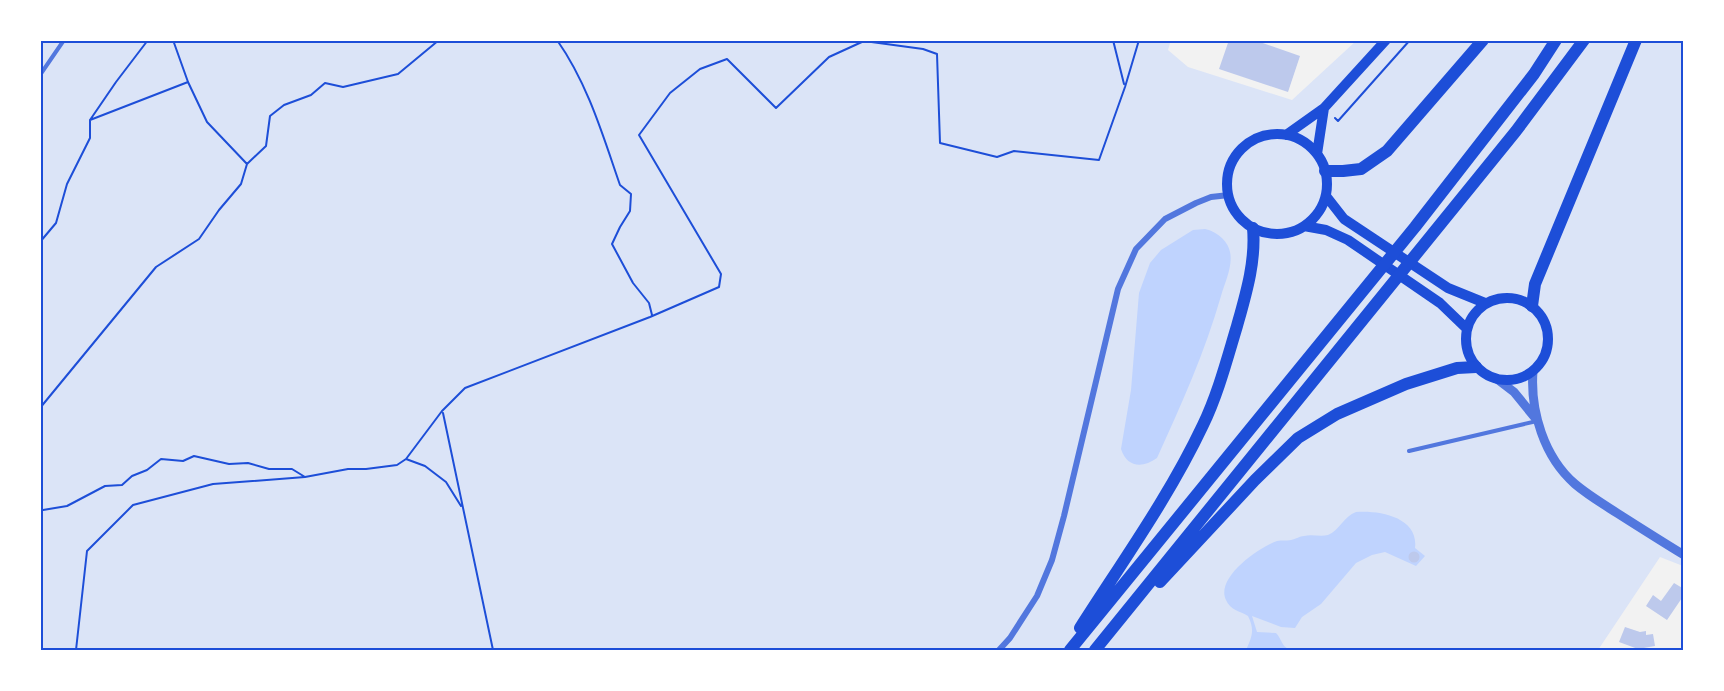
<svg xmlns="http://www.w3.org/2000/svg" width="1724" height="691" viewBox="0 0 1724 691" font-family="'Alegreya Sans',sans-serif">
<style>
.green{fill:#dbe4f7}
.water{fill:#bfd3fe}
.building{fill:#bdc9ec}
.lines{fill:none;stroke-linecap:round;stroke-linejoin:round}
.path{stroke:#1d4ed8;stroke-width:2}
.service{stroke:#5277de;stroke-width:4}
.minor{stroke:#5277de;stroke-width:6}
.tertiary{stroke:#5277de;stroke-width:9}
.secondary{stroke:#1d4ed8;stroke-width:10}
.trunk{stroke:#1d4ed8;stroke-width:12}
.neatline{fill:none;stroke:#1d4ed8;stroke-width:2}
</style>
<rect width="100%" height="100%" fill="#f2f2f2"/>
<path class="green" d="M1171 40 1168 50 1188 67 1292 100 1356 41H1683V566L1660 557 1598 650H41L40 41Z"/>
<path class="water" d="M1205 229C1215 231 1228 240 1230 252 1233 266 1225 282 1221 296 1205 352 1181 405 1157 458 1143 468 1127 468 1121 449L1131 390 1139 293 1150 263 1161 250 1193 230Z
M1356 512C1379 510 1419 517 1415 548L1425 556 1416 566 1385 552 1372 555 1356 563 1321 604 1302 617 1295 628 1281 627 1252 616 1257 632 1276 633C1282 639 1281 646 1290 650H1246C1252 637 1255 630 1248 616 1240 611 1230 610 1226 600 1215 578 1259 547 1277 541 1282 540 1286 541 1291 540 1296 539 1300 536 1304 536 1312 534 1320 537 1328 535 1339 531 1344 516 1356 512Z"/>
<path class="building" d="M1229 40H1254L1300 56 1288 92 1219 69Z
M1408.5 557a5.5 5.5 0 1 1 11 0a5.5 5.5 0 1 1-11 0Z
M1674 583 1684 589V595L1667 620 1646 606 1653 595 1661 601Z
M1625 627 1640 632 1646 631V635L1653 634 1655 646 1638 649 1619 642Z"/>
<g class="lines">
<path class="path" d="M173 40 188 82 207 122 247 164
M557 40C588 84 603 136 620 185L631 194 630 211 620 227 612 244 633 283 649 303 652 315
M1113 40 1124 84
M1335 118 1338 121 1410 40
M90 120 188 82
M40 242 56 223 67 184 90 138V120L116 82 148 40
M40 408 156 267 199 239 219 210 241 184 247 164 266 146 270 116 284 105 311 95 325 83 343 87 398 74 439 40
M443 413 493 650
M406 459 425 466 446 482 461 506
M40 512 43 510 67 506 105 486 122 485 132 476 147 470 161 459 183 461 194 456 229 464 248 463 269 469H292L305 477 348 469H366L397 465 406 459 442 411 465 388 650 317 719 287 721 274 639 135 670 93 700 69 727 59 776 108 829 57 864 41 923 49 937 54 940 143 997 157 1014 151 1099 160 1125 87 1139 40
M76 650 87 551 133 505 213 484 305 477"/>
<path class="service" d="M40 75 64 40
M1409 451 1537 421"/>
<path class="minor" d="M999 650 1010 638 1037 596 1052 560 1064 516 1118 289 1136 249 1165 219 1196 203 1211 197 1229 195"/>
<path class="tertiary" d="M1533 371C1530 411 1544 457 1575 484 1588 495 1603 504 1617 513 1639 527 1661 541 1684 555
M1497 379 1514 392 1536 419"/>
<path class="secondary" d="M1227 184a50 50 0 1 1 100 0a50 50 0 1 1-100 0Z
M1286 135 1324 108 1386 40
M1317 154 1324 108
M1326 196 1344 219 1448 288 1485 303
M1304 226 1326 230 1348 240 1440 303 1466 328
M1466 339a41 41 0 1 1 82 0a41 41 0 1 1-82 0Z"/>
<path class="trunk" d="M1325 171H1343L1361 169 1387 151 1483 40
M1532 306 1535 284 1636 40
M1160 582 1255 480 1298 438 1337 414 1406 384 1457 368 1476 367
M1080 628C1122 562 1169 497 1203 425 1218 394 1227 359 1237 326 1246 294 1256 261 1253 228
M1070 650 1415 227 1534 74 1556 40
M1095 650 1516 131 1584 40"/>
</g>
<rect width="1724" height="691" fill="none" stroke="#ffffff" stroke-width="84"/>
<rect x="42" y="42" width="1640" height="607" class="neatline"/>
</svg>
